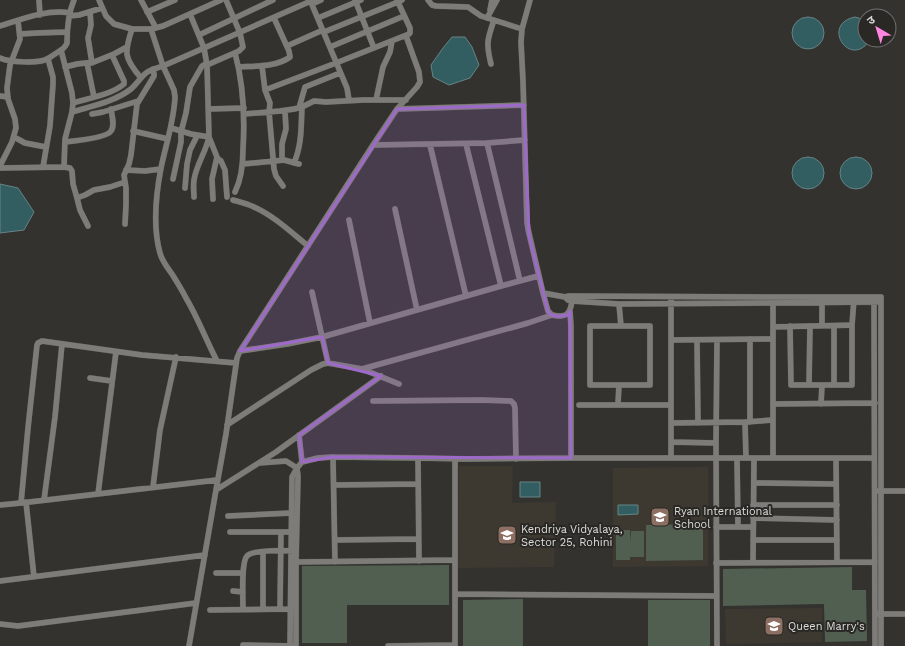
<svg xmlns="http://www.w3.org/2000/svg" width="905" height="646" viewBox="0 0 905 646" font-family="'Work Sans','Noto Sans Devanagari',sans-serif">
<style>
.built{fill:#3d3930}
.green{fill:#505f50}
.water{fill:#325e61;stroke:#668486}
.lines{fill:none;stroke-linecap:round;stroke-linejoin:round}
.street-casing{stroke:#52514e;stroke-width:6}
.street{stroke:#7e7c79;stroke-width:5.5}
.marked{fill:#9e6ac9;fill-opacity:0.2;stroke:#9e6ac9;stroke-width:3;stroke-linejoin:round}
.labels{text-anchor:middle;stroke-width:4;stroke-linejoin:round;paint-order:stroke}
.poi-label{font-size:11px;fill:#dedddb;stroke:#292825;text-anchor:start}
</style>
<rect width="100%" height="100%" fill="#33322f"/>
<path class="built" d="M459 466H513L512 503 556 502 554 567 458 568Z
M708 467V566L613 567V468Z
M822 608V642L726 644 725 609Z"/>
<path class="green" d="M703 524V560L646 561V525Z
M616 530H630V542L631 531H644V557H630V560H616Z
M449 565V605H347V643H302V566Z
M852 567V590H866L867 641 825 642 824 604 723 606V569Z
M523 599V646H463V600Z
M648 600H710V646H648Z"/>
<path class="water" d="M792 33a16 16 0 1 1 32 0a16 16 0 1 1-32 0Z
M855 17 862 19 865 21V40H870C850 70 820 24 855 17Z
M452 37H465L472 47 479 65 470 78 449 85 433 77 431 65 443 48Z
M840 173a16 16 0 1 1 32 0a16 16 0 1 1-32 0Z
M792 173a16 16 0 1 1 32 0a16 16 0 1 1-32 0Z
M0 184 18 188 34 212 24 230 0 233Z
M520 482H540V497H520Z
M618 505H638V514L618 515Z"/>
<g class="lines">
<defs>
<path id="street" d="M39 0 40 15
M99 0 106 16 114 24 132 29H151L163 26 221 0
M141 0 156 28
M310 0 347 88 349 100
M355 0 374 48
M428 0 432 5 436 6 468 7 481 16 522 29
M530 0 522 29 521 42 523 81 527 222 528 229 543 293 548 311 552 315C566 318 570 315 572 301
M312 4 321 0
M490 10 492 0
M90 12 91 25 88 38 92 63
M147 12 175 0
M190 14 204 48 207 65 209 137 217 157 212 179 213 199
M69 16 79 15 102 8
M318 18 361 0
M487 18 497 0
M0 26C22 19 47 9 70 13
M132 29C124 53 124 58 141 78
M151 29 163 66 174 90 175 97C174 121 166 144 161 168 156 194 153 228 160 253 162 261 167 267 172 274 177 282 182 290 186 298 198 318 206 340 217 361
M324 32 398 2 402 0
M20 34 37 33 67 32
M199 35 273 0
M287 46 323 30
M330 47 404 16
M61 50 72 93 73 103 72 112 65 139 64 167
M235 53C244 86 245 116 243 149 243 164 242 178 235 192
M0 58C10 62 37 64 47 59 51 57 55 54 58 52 62 50 65 48 67 43 67 28 68 14 74 0
M87 63 94 97
M491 64C486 44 487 40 494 20
M207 65 239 51 243 47 240 33 226 0
M262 66 265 90 270 103 269 112 274 169 276 176 283 186
M65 67 77 64 94 62 114 54 127 47
M239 67C254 66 277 67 290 57L289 51 274 18
M265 90 336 63 409 34 410 33V28L397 0
M0 96 8 97
M376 100 383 67 390 52 392 41
M73 103C88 98 111 95 124 84V81L112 55
M299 108 305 87 340 73
M209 109 244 108
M397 109 524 105
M72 112C92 106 114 102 131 89 136 85 140 78 146 73 151 69 157 68 163 66L311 1
M92 114 103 112 138 101
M244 114 280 111 294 109 302 107 314 101 326 102 363 100H406
M171 128 191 134 209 137C206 152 196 165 194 180 193 186 194 192 194 197
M133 131 168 139
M14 137 25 143 46 147
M65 142C74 141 107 138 111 131 115 126 112 116 111 109
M487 143 520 281
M466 144 501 286
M373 145 487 143 525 140
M430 145 466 296
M217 158 221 161 225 170 227 197
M282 160V144L286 129 285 111
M294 163C302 145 301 126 302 107
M243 164 284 160 299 164
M0 166 12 142 16 128 15 119 8 99 7 88 10 65 20 39 18 21
M43 167 50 126 53 84V77L48 59
M0 168 64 167 70 168 72 171 73 184 77 198 80 210 88 226
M126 170 145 171 161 169
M173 179 181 142V132L186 113 190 87 202 66 207 63
M185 188 187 164 190 150 197 136
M77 198 85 195 94 190 110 187 125 182
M233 200C240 202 248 204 254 207 274 216 291 232 308 246
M395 209 417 310
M349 220 370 323
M125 224 126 205V188L124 175 129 164 131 155 137 104 154 76V74L153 69
M312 292 328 363
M543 293 565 297 568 300 572 301 619 304 877 302
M565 297 569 296 780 297H881V646
M874 297 875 646
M671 300V458
M619 304 621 326
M570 311 571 326V458
M852 325 854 299
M590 326H650V385H590Z
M822 326V303
M773 327C800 326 826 326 852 325V385H791L790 326
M671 340 773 339
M697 340 698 423
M717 340 716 443 717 646
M240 351 287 344 322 337 501 286 538 276
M362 369 528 323 552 315
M90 378 112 381
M809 385 810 326
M834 385V326
M373 401 481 400 511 401 514 404 515 408 516 459
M618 404 619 385
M773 404 875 403
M821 404 822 385
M579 405H671
M745 422 746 458
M750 422V339
M671 423 745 422 773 420
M227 425 311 370 323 364 328 363 362 369 399 384
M299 435 302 462
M671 442 716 443
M333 457 335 562
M418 458 419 561
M737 458 738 527
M773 458V303
M836 458 837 562
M455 459V646
M259 463 286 461 297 468 298 476 296 562V646
M217 480 21 503 28 428 37 345 38 343 42 341 142 355 236 363
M754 483 836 484
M334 485 418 484
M153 487 160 430 176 357
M216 490 276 452 381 376
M877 491H905
M98 494 116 352
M44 500 55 417 62 344
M26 502 34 577
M0 505 21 503
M753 505H837
M228 516 291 513
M753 518 837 520
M716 527H753
M230 532H291
M335 540 418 539
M753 540H837
M296 562 455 560
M716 563 875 562
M753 563 754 458
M216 573H243
M0 581 205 555
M233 591 243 592
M455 594 716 596
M243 609C243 599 241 562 247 556 252 550 285 550 294 551
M263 609V552
M280 609 281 532
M210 610 290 609
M877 614H905
M0 624 18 626 196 603
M243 645 293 646
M189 646 216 490 226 434 237 358 240 351 373 145 397 109 417 87 420 82 419 72 406 36
M290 646 292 477 297 468 302 462 318 458 333 457 418 458 470 459 571 458H874
M388 646 455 645"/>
</defs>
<use href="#street" class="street-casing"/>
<use href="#street" class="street"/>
</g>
<path class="marked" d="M524 105 529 235 548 311 551 315 558 316 568 315 570 311 571 458 333 457 302 462 299 435 381 376 328 363 322 337 240 351 397 109Z"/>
<defs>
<symbol id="school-square" viewBox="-11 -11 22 22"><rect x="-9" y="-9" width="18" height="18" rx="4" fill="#8d6e63" stroke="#292825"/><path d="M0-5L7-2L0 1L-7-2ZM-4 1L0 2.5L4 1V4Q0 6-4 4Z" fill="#fff"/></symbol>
</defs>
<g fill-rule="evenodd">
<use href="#school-square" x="649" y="506" width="22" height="22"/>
<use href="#school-square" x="496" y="524" width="22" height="22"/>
<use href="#school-square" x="763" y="615" width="22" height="22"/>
</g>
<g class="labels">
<g class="poi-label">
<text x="674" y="515">Ryan International<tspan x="674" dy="13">School</tspan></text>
<text x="521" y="533">Kendriya Vidyalaya,<tspan x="521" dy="13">Sector 25, Rohini</tspan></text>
<text x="788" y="630">Queen Marry's</text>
</g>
</g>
<g transform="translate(877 28) rotate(322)"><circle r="19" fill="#292825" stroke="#71706e"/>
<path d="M0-3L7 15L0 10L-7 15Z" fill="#fe86e0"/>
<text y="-6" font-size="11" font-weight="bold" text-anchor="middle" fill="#dedddb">उ</text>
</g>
</svg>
